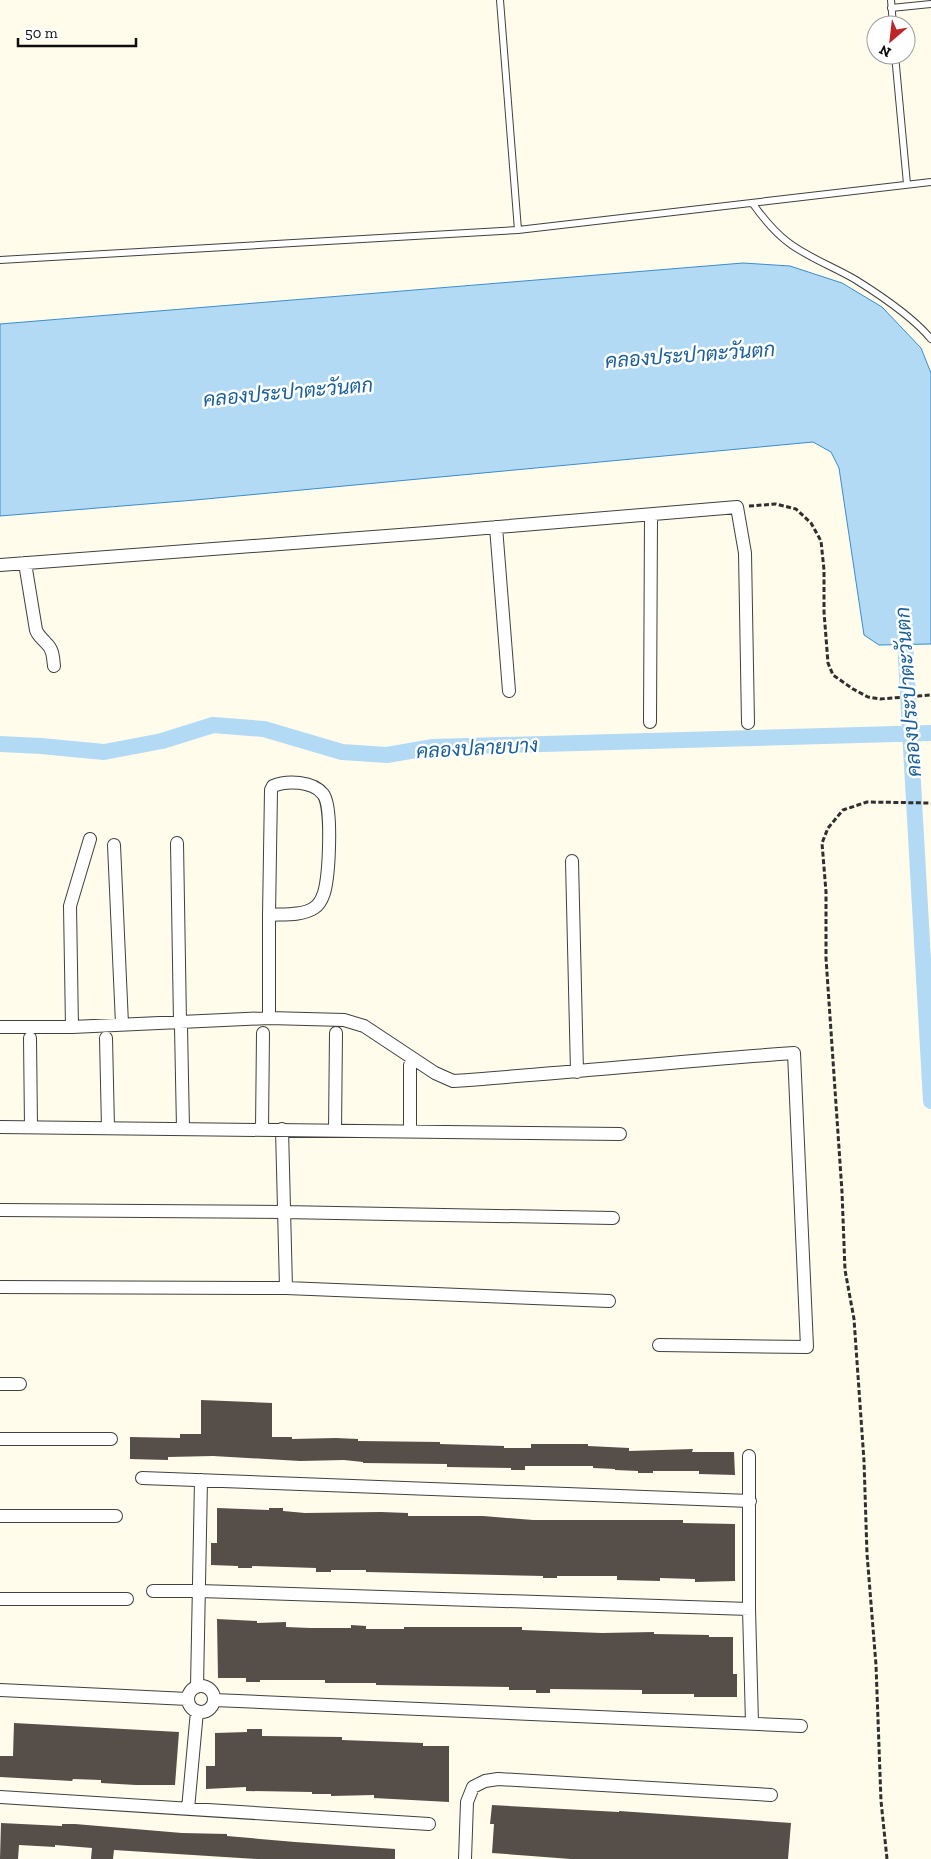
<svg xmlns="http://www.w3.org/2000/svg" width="931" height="1859" viewBox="0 0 931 1859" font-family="'Zilla Slab',Sarabun,serif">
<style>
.water{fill:#b2daf5;stroke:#3a8dcb}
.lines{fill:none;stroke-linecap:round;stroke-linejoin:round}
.canal{stroke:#b2daf5;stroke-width:16}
.building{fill:#554e49}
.service-casing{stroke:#404040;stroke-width:8}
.minor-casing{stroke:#404040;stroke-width:14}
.path{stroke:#2f2f2f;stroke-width:3;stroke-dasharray:5 2.5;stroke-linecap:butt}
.service{stroke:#fff;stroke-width:6}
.minor{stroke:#fff;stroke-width:12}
.labels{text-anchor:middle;stroke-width:5;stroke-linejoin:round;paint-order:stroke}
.water-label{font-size:20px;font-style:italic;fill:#185f9d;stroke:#fff}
</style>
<rect width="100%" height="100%" fill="#fffcec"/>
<path class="water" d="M743 263 790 266 842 283 882 307 921 348 931 373V644L879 645 864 635 839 468 831 452 813 442 195 500 0 516V324Z"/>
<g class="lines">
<path class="canal" d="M904 624 931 1101
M0 744 41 746 104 752 162 741 213 725 264 729 342 752 387 755 433 747 931 733"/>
</g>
<path class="building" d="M201 1400 272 1403V1437H292V1439L336 1438 358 1439V1441L440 1442V1444L504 1446V1448H531V1444H588V1446L629 1448V1451L693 1449 692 1452H734L735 1475 699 1474V1471H653V1473H638V1471L615 1470V1469L593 1468V1466H525V1470H511V1468L447 1467V1464L363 1463V1462L344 1460 300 1461 213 1456 168 1457V1460L130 1459V1437L180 1438V1434H201Z
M217 1508 269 1510V1508H283V1511L305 1513 381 1512 408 1513V1516H483L533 1520H683V1523L735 1524V1581L695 1582V1579L660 1578V1581L617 1580V1576H557V1578H543V1576L366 1572V1570H331V1572H316V1568L252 1566V1568H238V1566L211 1565V1543H217Z
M217 1619 257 1621V1623L286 1622V1627L310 1628H351V1625L366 1626V1629H404V1627H522V1630L602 1633 654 1632V1634L709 1635V1637H733V1674H737V1697H694V1694H642V1690L550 1689V1693H536V1690H509V1687L376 1685V1683H325V1680H260V1682H246V1678H218Z
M14 1723 179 1732 175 1785H136L101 1783V1780L73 1779 72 1781 0 1777V1756H13Z
M247 1729H262V1736L342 1737V1740L423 1743V1746H449V1802L374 1798V1795L331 1796V1794H312V1792L246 1791V1787L206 1789V1766H215V1733L247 1732Z
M492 1805 619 1812V1811L791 1823 788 1859H571L492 1853 494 1824H490Z
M1 1823 62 1826V1824H75L182 1833 227 1834V1836L295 1842 395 1849V1859H257L114 1850 113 1859H91L92 1848 55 1845V1847L19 1845 18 1859H0Z"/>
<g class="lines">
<defs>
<path id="service" d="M500 0 518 230
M891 0 893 25
M891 8 931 4
M895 55 907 184
M753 204C763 218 774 232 789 243 809 258 834 267 856 280 880 295 913 317 931 339
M0 260 518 230 931 182"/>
<path id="minor" d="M496 527 509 691
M25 563 36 630C38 636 42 638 46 643 53 649 53 657 54 666
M0 565 426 533 737 507 745 553 748 723
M650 722 651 515
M177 843 180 1022
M114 845 122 1024
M572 861 577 1072
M269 915C282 914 302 916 314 908 319 905 322 899 324 893 329 876 333 806 323 794 313 781 287 780 273 786L271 790 269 915V1018
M0 1027H72L269 1018 344 1020 364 1026 435 1073 453 1081C567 1073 680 1061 794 1053L807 1347 659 1345
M72 1027 70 906 90 839
M181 1027 183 1128
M30 1038 31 1127
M106 1038 108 1128
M0 1127 620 1134
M262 1129 263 1033
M282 1129 286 1288
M335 1130 336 1033
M410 1130V1065
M0 1210 283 1212 613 1218
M0 1287 286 1288 609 1301
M0 1384H20
M0 1439H111
M749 1456V1609L752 1723
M142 1478 750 1501
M0 1516H116
M153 1591H199L749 1609
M0 1599H127
M188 1699a13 13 0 1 1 26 0a13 13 0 1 1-26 0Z
M197 1687 201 1480
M0 1690 188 1699
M214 1700 801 1726
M0 1797 429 1824
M188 1809 197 1711
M465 1859 467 1802 473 1787 485 1781 498 1779 771 1795"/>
</defs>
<use href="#service" class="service-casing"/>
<use href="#minor" class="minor-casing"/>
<path class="path" d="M749 506 776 504 796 509 811 523 821 541 824 570V612L828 663 833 675 853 689 868 697 880 699 931 695
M887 1859 881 1801 876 1665 867 1554 864 1461 854 1319 845 1270 842 1192 826 958V892L822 843 828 828 843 810 867 802 931 803"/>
<use href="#service" class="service"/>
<use href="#minor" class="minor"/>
</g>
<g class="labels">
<g class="water-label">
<text transform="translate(690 355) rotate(-4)" y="7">คลองประปาตะวันตก</text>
<text transform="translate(288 392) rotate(-5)" y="7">คลองประปาตะวันตก</text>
<text transform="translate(908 692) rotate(-94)" y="7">คลองประปาตะวันตก</text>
<text transform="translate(477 748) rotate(-3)" y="7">คลองปลายบาง</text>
</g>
</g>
<g transform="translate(891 40) rotate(208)"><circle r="24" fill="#ffffff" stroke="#9e9e9e"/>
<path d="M0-4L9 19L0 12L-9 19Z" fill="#bb2629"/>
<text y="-8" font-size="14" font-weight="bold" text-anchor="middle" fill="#0d0d0d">N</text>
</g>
<path d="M18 38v8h118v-8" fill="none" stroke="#0d0d0d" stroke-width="2.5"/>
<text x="25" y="38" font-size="15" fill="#0d0d0d" stroke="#ffffff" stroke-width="4" paint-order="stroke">50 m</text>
</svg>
